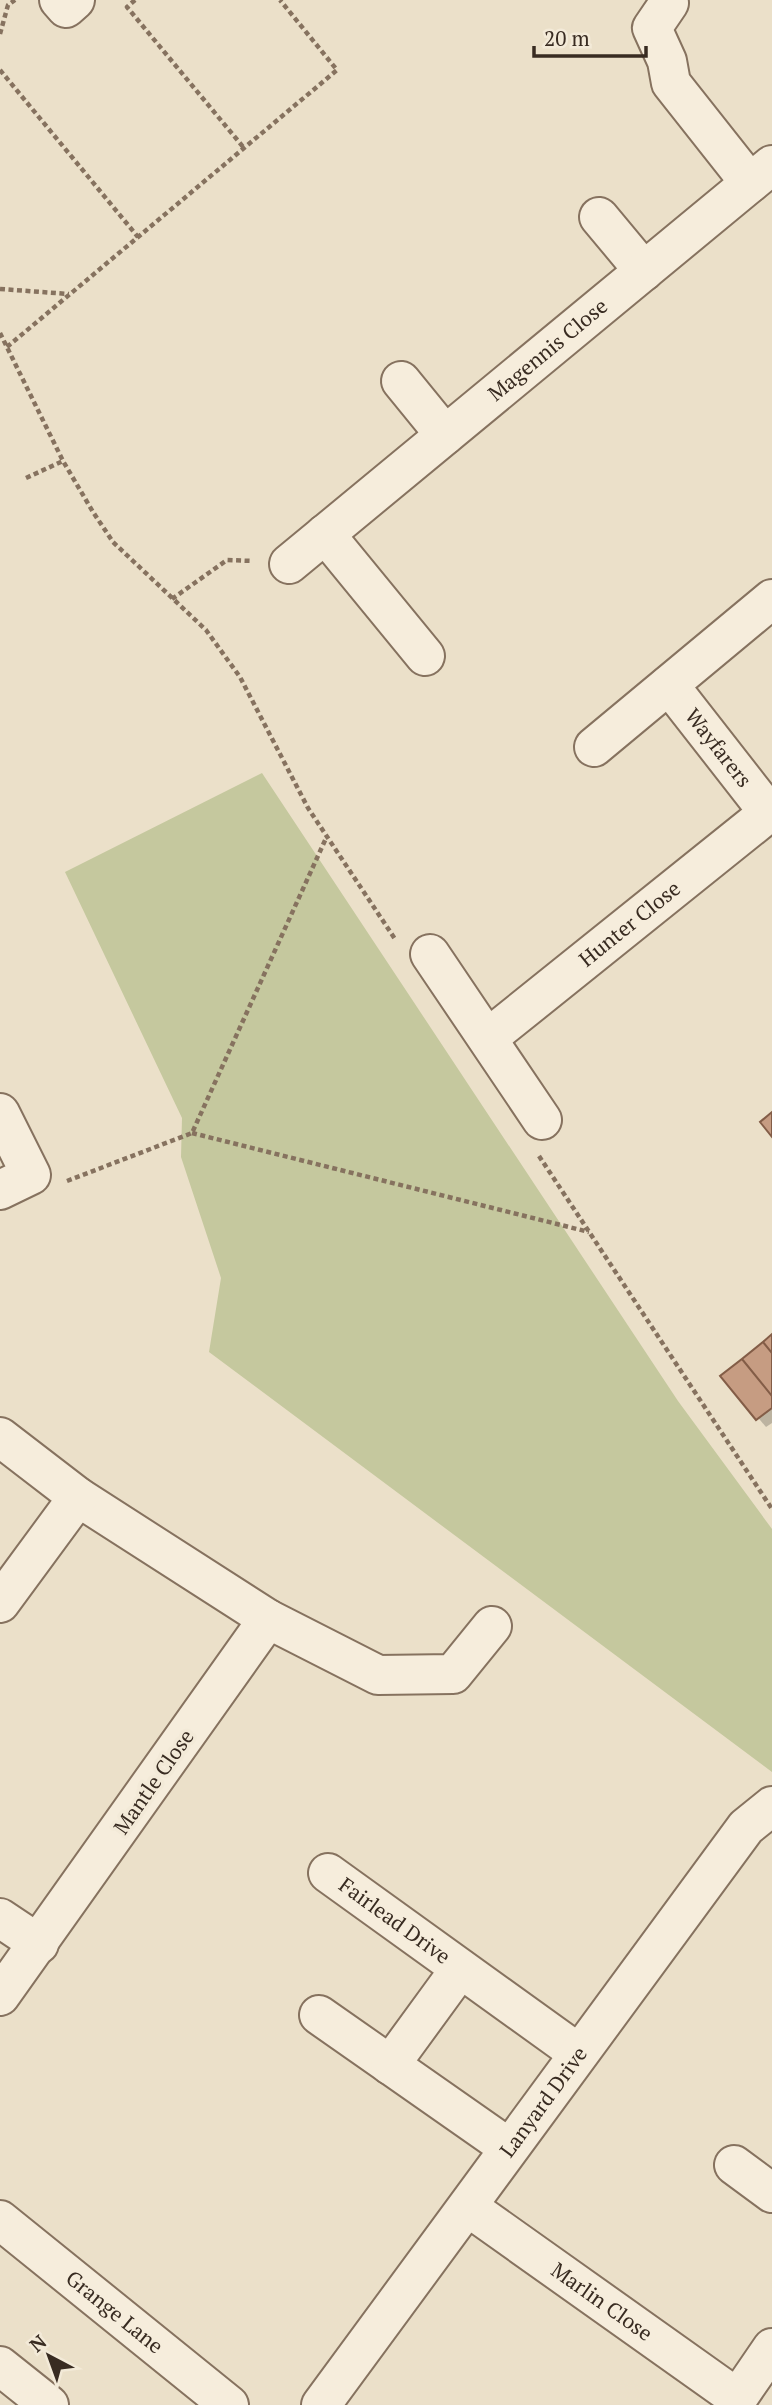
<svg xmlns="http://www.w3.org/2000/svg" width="772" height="2405" viewBox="0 0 772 2405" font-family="'PT Serif',serif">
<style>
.green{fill:#c5c89e}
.shadow{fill:#0003}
.building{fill:#c69c82;stroke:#835d47;stroke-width:2}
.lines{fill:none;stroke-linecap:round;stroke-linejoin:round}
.minor-casing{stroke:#86725f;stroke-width:42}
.path{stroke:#86725f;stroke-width:4.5;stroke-dasharray:5 3.5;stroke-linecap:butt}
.minor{stroke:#f6eddc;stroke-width:38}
.labels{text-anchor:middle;stroke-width:7;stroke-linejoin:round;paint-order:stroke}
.street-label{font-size:21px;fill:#382b21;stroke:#f3ead8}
</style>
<rect width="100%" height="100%" fill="#ebe0c9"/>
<path class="green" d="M262 773 678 1401 772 1529V1772L209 1352 221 1278 181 1157 182 1118 65 872Z"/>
<path class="shadow" d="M772 1336V1423L766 1427 723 1376Z"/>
<path class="building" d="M772 1112V1137L760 1122Z
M772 1334V1353L763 1342Z
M763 1342 772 1353V1396L742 1359Z
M742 1359 772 1396V1408L756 1420 720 1376Z"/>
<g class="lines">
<defs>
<g id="minor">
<path d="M59 0 66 8 75 0"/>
<path d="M669 3 652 28 667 61 671 83 750 183"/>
<path d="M599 217 644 271"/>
<path d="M401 381 445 435"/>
<path d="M325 534 425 656"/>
<path id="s1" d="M289 564 772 165"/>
<path id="s2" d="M669 685 769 813"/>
<path d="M594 747 772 599"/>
<path d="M430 954 542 1120"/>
<path id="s3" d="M488 1038 772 810"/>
<path d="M0 1113 31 1175 0 1190"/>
<path d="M0 1437 78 1497 268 1619 0 1996"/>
<path d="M0 1603 78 1497"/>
<path d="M268 1619 378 1675 453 1674 492 1626"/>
<path id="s4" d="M328 1873 578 2053"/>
<path d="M0 1918 39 1944"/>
<path d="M319 2015 509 2148"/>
<path d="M390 2065 460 1969"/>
<path d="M734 2165 772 2193"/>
<path id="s5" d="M468 2207 737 2398"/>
<path id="s6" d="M0 2220 229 2405"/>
<path d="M0 2366 49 2405"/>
<path id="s7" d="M321 2405 746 1827 772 1806"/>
<path d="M733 2405 772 2348"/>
</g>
</defs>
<use href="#minor" class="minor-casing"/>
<path class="path" d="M135 0 127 7 244 148
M0 34 8 5 15 0
M0 70 138 237
M0 289 69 294
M0 333 63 461 93 512 113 542 206 630 240 677 308 808 395 939
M7 347 337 70 280 0
M26 478 63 461
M172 599 227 560 253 561
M192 1133 589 1232
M539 1156 772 1509
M67 1181 192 1133 327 836"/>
<use href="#minor" class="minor"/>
</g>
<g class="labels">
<g class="street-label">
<text dy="7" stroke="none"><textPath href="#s1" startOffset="336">Magennis Close</textPath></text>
<text dy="7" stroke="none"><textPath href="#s2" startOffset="80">Wayfarers</textPath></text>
<text dy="7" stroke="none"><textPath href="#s3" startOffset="182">Hunter Close</textPath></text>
<text transform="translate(154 1782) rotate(-55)" y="7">Mantle Close</text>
<text dy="7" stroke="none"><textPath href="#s4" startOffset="82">Fairlead Drive</textPath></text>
<text dy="7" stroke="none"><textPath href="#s7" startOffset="376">Lanyard Drive</textPath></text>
<text dy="7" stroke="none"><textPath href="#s5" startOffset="164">Marlin Close</textPath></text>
<text dy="7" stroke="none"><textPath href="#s6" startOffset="147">Grange Lane</textPath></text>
</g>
</g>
<g transform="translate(49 2356) rotate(319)" stroke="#f3ead8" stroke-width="5" paint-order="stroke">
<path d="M0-5L12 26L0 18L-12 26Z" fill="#382b21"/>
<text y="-10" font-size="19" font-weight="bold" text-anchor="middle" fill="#382b21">N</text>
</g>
<path d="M534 46v10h112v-10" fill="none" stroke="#382b21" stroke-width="3.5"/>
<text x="544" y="46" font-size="21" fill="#382b21" stroke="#f3ead8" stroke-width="5" paint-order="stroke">20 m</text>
</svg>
